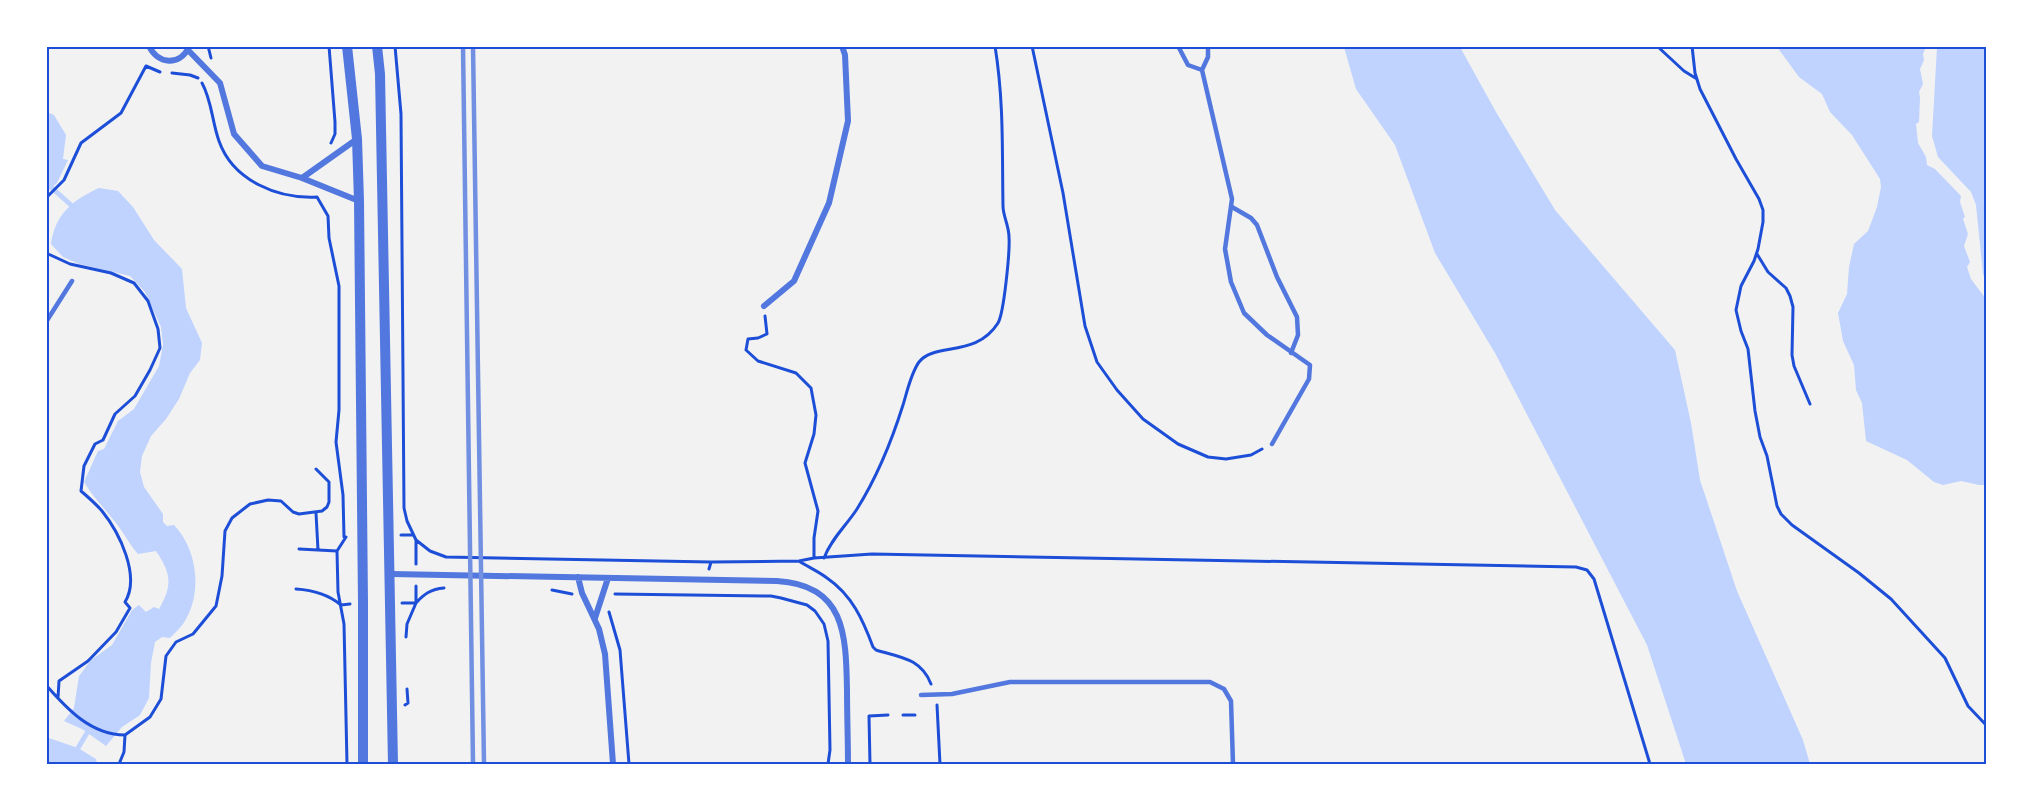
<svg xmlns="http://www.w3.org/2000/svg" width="2033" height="811" viewBox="0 0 2033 811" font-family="Literata,serif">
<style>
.water{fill:#bfd3fe}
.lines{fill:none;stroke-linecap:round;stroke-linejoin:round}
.stream{stroke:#bfd3fe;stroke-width:5}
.path{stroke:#1d4ed8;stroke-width:3}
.service{stroke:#5277de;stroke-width:4.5}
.minor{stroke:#5277de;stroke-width:6}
.tertiary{stroke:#5277de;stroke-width:10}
.rail{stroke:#7290e2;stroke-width:4.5}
.neatline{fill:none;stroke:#1d4ed8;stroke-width:2}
</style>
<rect width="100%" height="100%" fill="#f2f2f2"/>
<path class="water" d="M1344 47H1460L1496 112 1555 210 1675 350 1691 423 1700 480 1737 591 1803 740 1810 764H1686L1647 645 1495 353 1435 253 1395 145 1356 89Z
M1777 47H1926L1923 54 1924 60 1920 69 1923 84 1919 92 1920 97 1919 122 1916 124 1918 143 1926 157 1927 165 1935 169 1961 196 1960 202 1965 217 1963 219 1968 234 1964 246 1970 262 1967 267 1971 279 1986 299V485H1979L1961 481 1943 485 1934 482 1907 460 1866 441 1862 403 1856 390 1854 365 1843 341 1838 313 1847 294 1849 267 1854 244 1868 231 1877 207 1881 187 1880 179 1852 135 1830 112 1822 94 1799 77Z
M1937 47H1986V281L1983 274 1976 205 1971 192 1938 157 1932 136Z
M49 113 54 115 66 135 63 159 68 160 57 183 47 192 46 114Z
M99 188 118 191 133 207 154 240 182 269 186 308 202 343 200 360 190 373 179 399 166 419 151 436 142 456 140 472 144 487 163 514V522L167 526 174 525C198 550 203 595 183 624 179 629 174 634 170 638L162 637 155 642 151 663 149 698 140 715 122 727 106 746 82 729 64 721 74 708 79 676 91 660 112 645 132 610 139 605 146 612 154 607 159 609C173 585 171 573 156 551L138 554C129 544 124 533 116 523 105 509 93 497 84 482L98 451 104 449 118 421 134 409 159 366 163 345 161 327 145 292 130 276 79 264 63 257 51 244C55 215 72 200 99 188Z
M46 737 78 748 96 759 97 764H47Z"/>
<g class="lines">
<path class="stream" d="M52 188 71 205
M78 748 87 733"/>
<path class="path" d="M208 46 211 58
M329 46 335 122V134L331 143
M395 46 401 114 404 508 407 521 416 540V564
M1032 46 1063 193 1085 326 1097 362 1117 390 1143 419 1178 444 1208 457 1226 459 1251 455 1262 449
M1657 46 1684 71 1697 79
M1692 46 1695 73 1700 89 1736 159 1759 199 1763 210V222L1758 249 1754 261 1741 286 1736 310 1741 331 1748 349 1755 411 1760 437 1767 456 1777 506 1781 514 1792 525 1859 573 1891 599 1945 658 1968 706 1986 725
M146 66 160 72
M172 73 190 75 198 78
M202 83C212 101 212 122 219 141 233 181 278 199 317 197L328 216 329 238 339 286V410L336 442 343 495 344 537
M46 198 64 180 81 143 121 113 146 66
M46 253 70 264 111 273 134 283 148 301 158 329 160 348 150 370 135 396 115 414 103 440 95 444 84 466 81 491C88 497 96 504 102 511 119 532 141 576 125 602L130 608 116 632 88 661 59 681 58 698
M1757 254 1768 272 1786 288 1790 296 1793 307 1792 355 1794 366 1810 404
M765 316 767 334 758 338 748 339 746 350 758 361 796 373 811 388 816 415 814 434 805 463 818 511 814 538V558
M316 513 318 550
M401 535H413
M346 537 337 551 338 592 344 624 347 764
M416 540 430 551 446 557 711 562
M299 549 337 551
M824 558C831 539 846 526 857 509 877 477 892 440 903 405 907 392 911 373 919 362 935 342 976 358 998 323 1004 313 1010 251 1009 237 1009 226 1003 216 1003 206 1002 151 1004 102 995 46
M799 561C808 567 818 571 827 578 852 595 863 620 873 647L876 650C899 657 921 658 931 684
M709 569 711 562 799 561 814 558 872 554 1576 567 1587 570 1594 579 1650 764
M296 589C312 590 329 595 341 605L350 604
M552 590 572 594
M615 594 771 596 781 598 807 605 815 611 824 624 828 641 830 750 828 764
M402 603H416C424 594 431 589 444 588
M609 612 620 650 629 764
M406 637 407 624 416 603V586
M46 685C67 709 91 735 125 735L150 717 161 699 166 656 176 642 193 634 216 606 222 576 225 531 232 518 250 504 268 500 281 501 293 512 299 514 322 511 327 507 329 502V482L316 469
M405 705 408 703 407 689
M937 705 940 764
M903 715H915
M119 764 124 752 125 735
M870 764 869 716 888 715"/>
<path class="service" d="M1178 46 1188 65 1202 70
M1208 46V57L1202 70 1232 199 1225 249 1231 282 1244 313 1267 335 1310 365 1309 379 1272 444
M1232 207 1251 218 1257 225 1277 277 1297 317 1298 335 1291 353
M46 322 72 281
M921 695 952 694 1010 682H1210L1224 689 1231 701 1233 764"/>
<path class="minor" d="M149 46C158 65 180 66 189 47
M188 50 220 83 234 134 262 166 302 178 359 201
M302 178 357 139
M764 306 794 281 829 203 848 121 845 55 842 46
M391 574 777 581C845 585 846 634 847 690 847 715 848 740 848 764
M578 577 582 593 599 629 605 654 613 764
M595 618 608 578"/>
<path class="tertiary" d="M347 46 357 139 359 201 363 603V764
M377 46 380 74 393 764"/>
<path class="rail" d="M463 46 473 764
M473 46 484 764"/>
</g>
<rect width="2033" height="811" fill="none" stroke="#ffffff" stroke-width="96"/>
<rect x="48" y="48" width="1937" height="715" class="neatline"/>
</svg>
